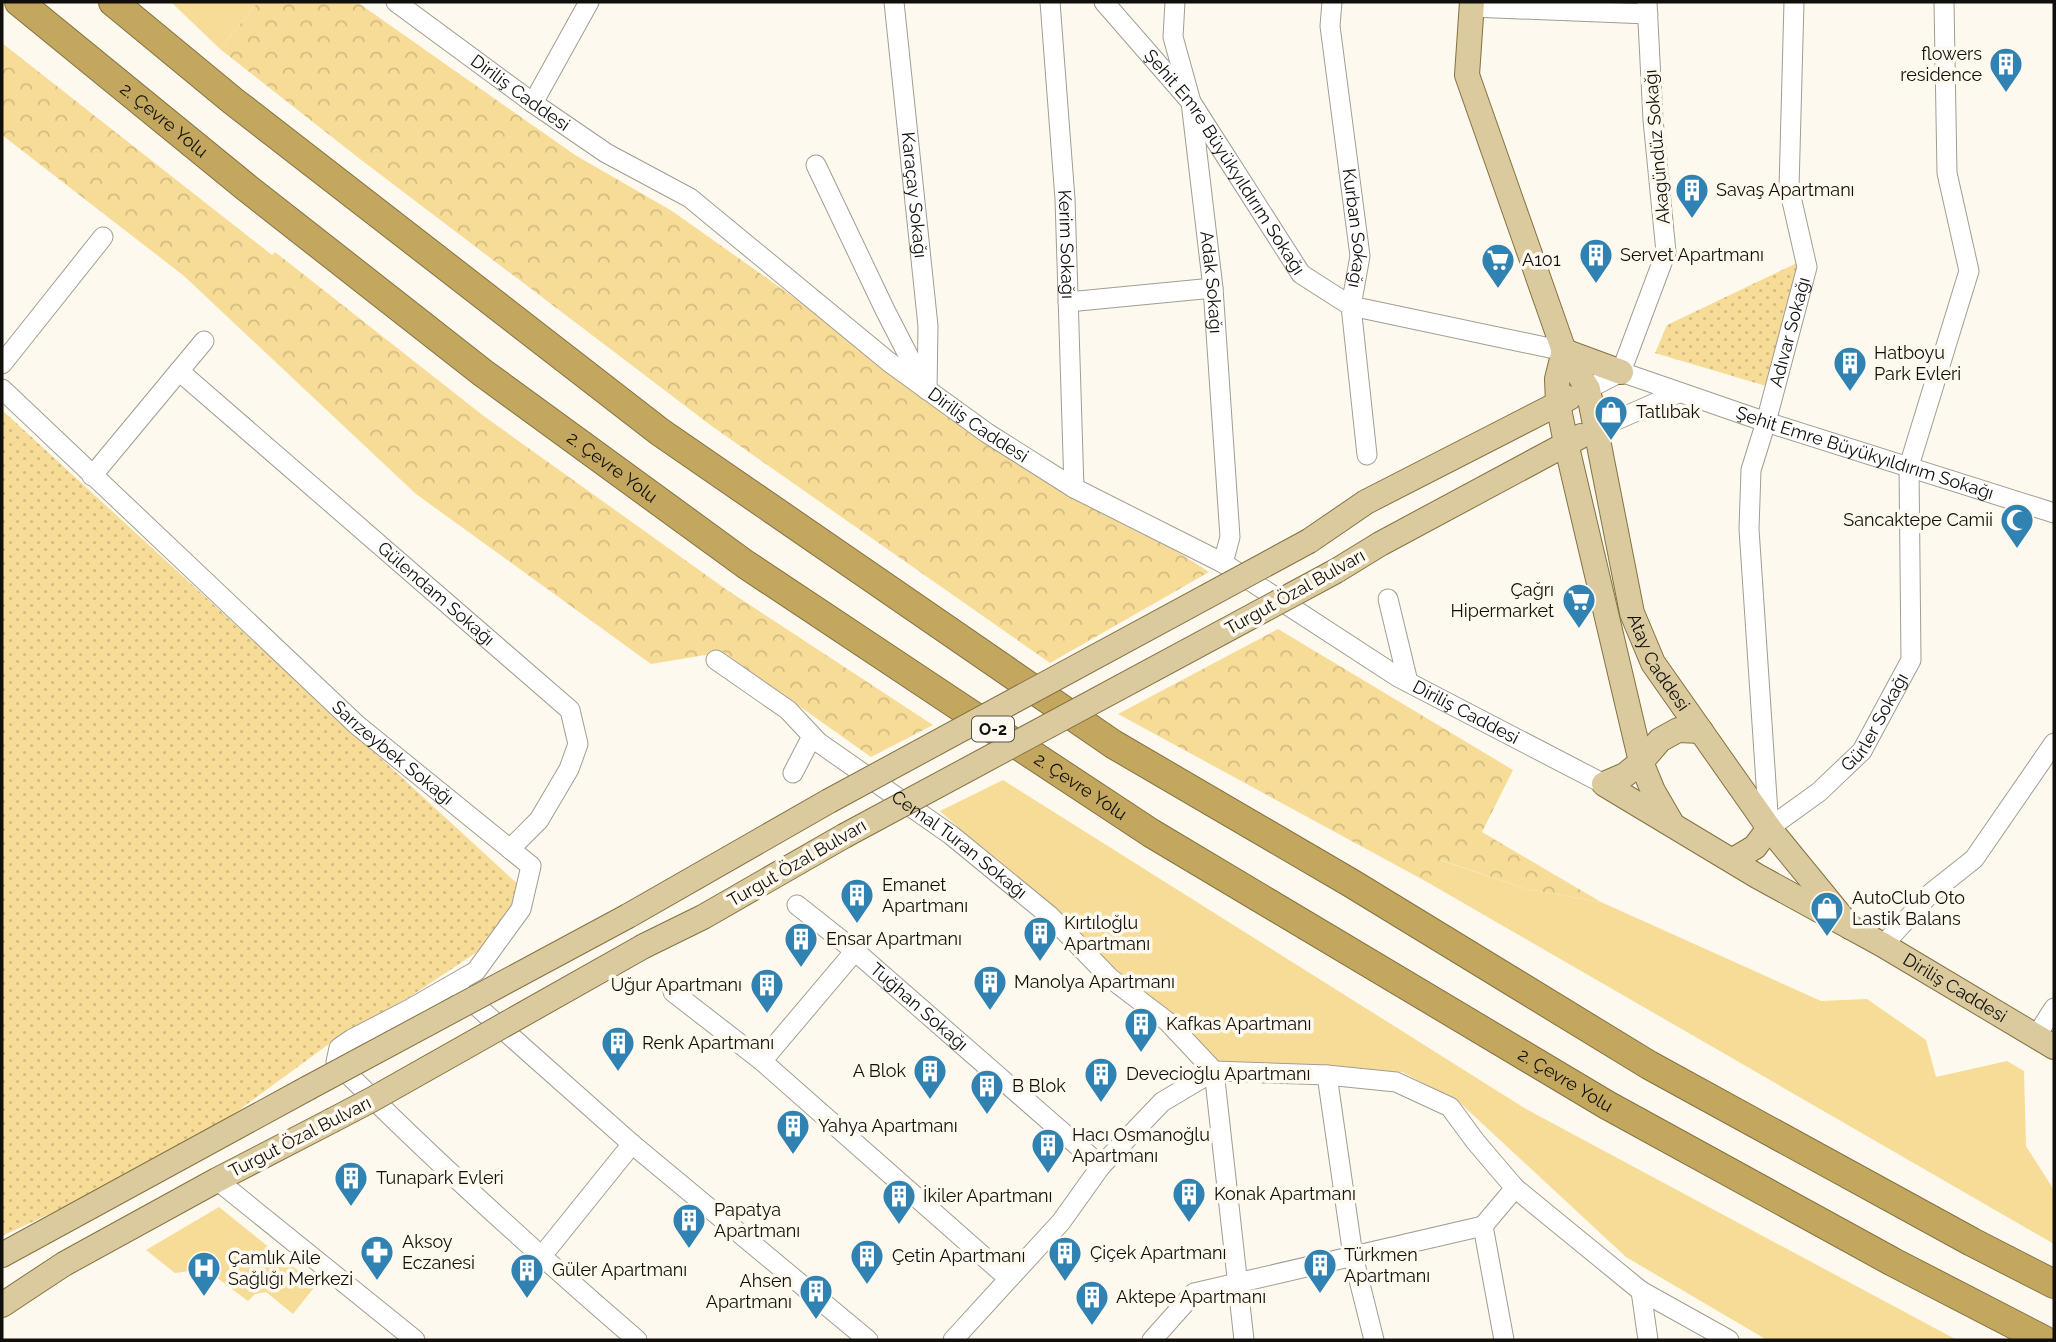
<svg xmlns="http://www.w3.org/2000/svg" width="2056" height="1342" viewBox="0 0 2056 1342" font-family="Raleway,sans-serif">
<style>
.grass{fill:#f7dc97}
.forest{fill:url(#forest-crowns)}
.park{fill:url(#park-dots)}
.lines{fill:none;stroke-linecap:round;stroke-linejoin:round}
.minor-casing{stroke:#a29d93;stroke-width:21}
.major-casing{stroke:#847241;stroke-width:26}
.highway-casing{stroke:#847241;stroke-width:30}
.minor{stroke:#fff;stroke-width:19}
.major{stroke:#dbca9e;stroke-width:24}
.highway{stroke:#c3a75e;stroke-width:28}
.major-bridge-casing{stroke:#847241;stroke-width:26;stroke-linecap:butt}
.major-bridge{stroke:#dbca9e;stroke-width:24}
.labels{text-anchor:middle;stroke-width:7;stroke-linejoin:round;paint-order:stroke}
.shield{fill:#fef9ee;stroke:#57554f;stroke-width:2}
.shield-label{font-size:16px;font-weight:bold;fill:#100f0b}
.poi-label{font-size:18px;fill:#100f0b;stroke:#fef9ee;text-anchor:start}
.street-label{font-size:18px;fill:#100f0b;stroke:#fef9ee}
</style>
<defs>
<pattern id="forest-crowns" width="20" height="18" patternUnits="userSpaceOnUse" patternTransform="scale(1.75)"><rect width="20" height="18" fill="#f7dc97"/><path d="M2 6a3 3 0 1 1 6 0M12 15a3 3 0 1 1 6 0" fill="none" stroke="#d3bc81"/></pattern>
<pattern id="park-dots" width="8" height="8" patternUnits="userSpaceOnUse" patternTransform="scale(1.75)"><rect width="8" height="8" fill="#f7dc97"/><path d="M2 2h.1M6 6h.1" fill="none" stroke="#d3bc81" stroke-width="1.8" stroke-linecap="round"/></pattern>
</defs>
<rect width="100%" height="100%" fill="#fef9ee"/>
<path class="grass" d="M171 2H258L220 49Z
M1003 780 1526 1109 1957 1340H1767L1626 1257 1458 1101 1402 1072 1263 1084 1222 1071 1147 997 940 811Z
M1440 860 1527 889 1601 902 1821 1001 1867 999 1926 1040 1936 1077 2007 1061 2024 1071 2026 1146 2054 1190V1244L1427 882Z
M219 1207 316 1285 293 1314 266 1292 255 1294 248 1301 205 1269 175 1273 146 1250Z"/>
<path class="forest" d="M258 2H357L575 155 672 211 928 392 1209 572 1050 663 713 427 360 159 220 49Z
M2 43 272 255 275 252 485 417 727 590 933 725 871 757 723 652 651 664 416 494 184 276 2 135Z
M1278 629 1513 770 1482 832 1601 902 1527 889 1441 860 1427 882 1118 714Z"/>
<path class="park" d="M1799 262 1766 386 1655 353 1667 325Z
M2 410 522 888 486 946 408 998 326 1046 227 1119 172 1157 2 1236Z"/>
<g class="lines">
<defs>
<g id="minor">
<path id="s1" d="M396 2 533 103 606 153 690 198 889 362 987 433 1074 488 1223 563 1398 677 1604 784"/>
<path id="s2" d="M894 2 928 326 927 390"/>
<path id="s3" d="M1050 2 1065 199 1074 488"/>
<path id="s4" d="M1104 2 1191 102 1301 274 1351 306 1564 351"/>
<path id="s5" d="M1175 2 1173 37 1191 102 1213 288 1230 537 1223 563"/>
<path id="s6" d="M1332 2 1330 26 1360 256 1351 306 1367 455"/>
<path d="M1471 7 1648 14"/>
<path d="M533 103 589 2"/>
<path d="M816 165 885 310 924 386"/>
<path d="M1068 302 1213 288"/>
<path d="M2 364 103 237"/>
<path id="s7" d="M179 371 570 710 578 744 569 769 539 820 510 849"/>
<path id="s8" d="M1621 372 1766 422 2054 513"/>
<path id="s9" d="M2 389 357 725 531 866 521 909 476 971 408 1010 352 1039 339 1048 336 1062C432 1159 534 1251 637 1340"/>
<path d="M1588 389 1621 372 1666 252 1653 120 1647 2"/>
<path d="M1596 429 1678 393"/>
<path d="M92 476 204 341"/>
<path d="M1388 599 1408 682"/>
<path id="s10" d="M716 660 788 710 818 742 951 835 1050 916 1110 978 1168 1022 1214 1071"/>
<path d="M793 773 810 740 818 742"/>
<path id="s11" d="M1769 828 1819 792 1862 751 1911 660 1909 466 1969 271 1947 173 1944 2"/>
<path id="s12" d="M1769 828 1749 529 1751 470 1766 422 1807 267 1789 188 1794 2"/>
<path id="s13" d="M797 905 855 951 1101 1166"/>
<path d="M1883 945 1931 893 1974 859 2054 743"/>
<path d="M673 992 762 1061 1008 1278"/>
<path d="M462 993 632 1144 868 1340"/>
<path d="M2035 1038 2054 1008"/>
<path d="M762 1061 855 951"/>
<path d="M1214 1071 1327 1075 1396 1082 1450 1107 1475 1141 1515 1188 1483 1226"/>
<path d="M1214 1071 1244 1340"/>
<path d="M1327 1075 1353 1256 1374 1340"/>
<path d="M217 1180 415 1340"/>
<path d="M1515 1188 1641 1291 1729 1340"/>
<path d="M1483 1226 1504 1340"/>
<path d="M541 1257 632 1144"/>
<path d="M1641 1291 1648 1340"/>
<path d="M953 1340 1061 1222 1101 1166 1162 1102 1214 1071"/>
<path d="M1152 1340 1194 1293 1483 1226"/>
</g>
<g id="major">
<path id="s14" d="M1472 2 1467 75 1564 351 1588 389 1632 613 1653 663 1769 828 1850 927"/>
<path d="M1564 351 1557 379 1558 404 1566 443 1641 762 1653 791 1671 822"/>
<path d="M1564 351 1621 372"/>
<path d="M1309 541 1366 502 1569 398"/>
<path d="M1336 571 1380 544 1581 436"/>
<path id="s15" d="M1701 731 1678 730 1660 740 1641 762 1625 775 1604 784 1757 876 1883 945 2054 1047"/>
<path d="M1733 860 1755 847 1769 828"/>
<path d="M628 916 829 801"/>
<path d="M644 946 703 917 844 836"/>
<path d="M2 1255 308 1088"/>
<path d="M2 1305 64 1264 217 1180 331 1121"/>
</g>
<g id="highway">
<path id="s16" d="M19 2 247 188 483 373 745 564 957 705 1151 833 1607 1105 1893 1262 2044 1340"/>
<path d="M113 2 233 101 660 432 1113 744 1351 883 1649 1065 1972 1242 2054 1284"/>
</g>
</defs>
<use href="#minor" class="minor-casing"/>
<use href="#major" class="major-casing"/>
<use href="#highway" class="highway-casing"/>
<use href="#minor" class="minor"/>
<use href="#major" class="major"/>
<use href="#highway" class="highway"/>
<defs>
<path id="major-bridge" d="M829 801 1309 541
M844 836 1336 571
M308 1088 628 916
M331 1121 373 1099 644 946"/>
</defs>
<use href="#major-bridge" class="major-bridge-casing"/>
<use href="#major-bridge" class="major-bridge"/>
</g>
<defs>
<symbol id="building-pin" viewBox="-11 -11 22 30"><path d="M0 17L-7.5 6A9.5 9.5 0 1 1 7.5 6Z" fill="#3082b3" stroke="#fef9ee"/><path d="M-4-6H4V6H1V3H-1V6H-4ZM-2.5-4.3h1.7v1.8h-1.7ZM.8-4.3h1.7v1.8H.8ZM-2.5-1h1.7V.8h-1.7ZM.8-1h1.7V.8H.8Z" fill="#fff"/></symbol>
<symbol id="supermarket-pin" viewBox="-11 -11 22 30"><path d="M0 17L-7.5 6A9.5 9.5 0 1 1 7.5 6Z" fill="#3082b3" stroke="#fef9ee"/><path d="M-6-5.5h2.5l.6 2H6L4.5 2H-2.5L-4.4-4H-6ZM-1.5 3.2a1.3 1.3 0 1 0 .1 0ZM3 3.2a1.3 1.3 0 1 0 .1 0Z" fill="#fff"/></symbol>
<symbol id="shop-pin" viewBox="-11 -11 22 30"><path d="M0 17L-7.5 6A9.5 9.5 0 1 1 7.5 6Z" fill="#3082b3" stroke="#fef9ee"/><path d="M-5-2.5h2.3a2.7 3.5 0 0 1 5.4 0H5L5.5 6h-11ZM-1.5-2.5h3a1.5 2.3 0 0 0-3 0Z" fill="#fff"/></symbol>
<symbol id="mosque-pin" viewBox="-11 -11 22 30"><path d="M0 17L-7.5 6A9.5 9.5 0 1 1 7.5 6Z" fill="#3082b3" stroke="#fef9ee"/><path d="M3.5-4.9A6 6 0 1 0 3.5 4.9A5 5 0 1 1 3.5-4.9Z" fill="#fff"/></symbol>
<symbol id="pharmacy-pin" viewBox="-11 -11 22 30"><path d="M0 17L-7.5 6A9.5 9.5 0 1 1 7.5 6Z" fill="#3082b3" stroke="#fef9ee"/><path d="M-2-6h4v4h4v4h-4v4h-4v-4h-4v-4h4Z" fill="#fff"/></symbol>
<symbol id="hospital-pin" viewBox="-11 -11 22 30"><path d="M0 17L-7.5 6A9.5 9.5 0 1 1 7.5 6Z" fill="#3082b3" stroke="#fef9ee"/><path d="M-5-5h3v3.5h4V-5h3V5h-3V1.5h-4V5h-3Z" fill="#fff"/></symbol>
</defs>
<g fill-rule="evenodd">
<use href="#building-pin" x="1987" y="45" width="38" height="52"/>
<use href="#building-pin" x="1673" y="171" width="38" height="52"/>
<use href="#building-pin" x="1577" y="236" width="38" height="52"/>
<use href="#supermarket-pin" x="1479" y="241" width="38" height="52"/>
<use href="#building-pin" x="1831" y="344" width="38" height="52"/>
<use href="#shop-pin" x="1592" y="393" width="38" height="52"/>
<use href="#mosque-pin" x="1998" y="501" width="38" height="52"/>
<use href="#supermarket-pin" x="1560" y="581" width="38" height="52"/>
<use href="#building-pin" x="838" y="876" width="38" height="52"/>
<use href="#shop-pin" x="1808" y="889" width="38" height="52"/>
<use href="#building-pin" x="1021" y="914" width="38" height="52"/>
<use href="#building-pin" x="782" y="920" width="38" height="52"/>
<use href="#building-pin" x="971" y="963" width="38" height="52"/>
<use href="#building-pin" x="748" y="966" width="38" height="52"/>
<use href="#building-pin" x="1122" y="1005" width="38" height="52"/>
<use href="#building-pin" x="599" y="1024" width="38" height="52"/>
<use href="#building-pin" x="911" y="1052" width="38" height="52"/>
<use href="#building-pin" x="1082" y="1055" width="38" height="52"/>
<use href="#building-pin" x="968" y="1067" width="38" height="52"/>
<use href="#building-pin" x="774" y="1107" width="38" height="52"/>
<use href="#building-pin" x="1029" y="1126" width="38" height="52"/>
<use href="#building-pin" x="332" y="1159" width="38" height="52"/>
<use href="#building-pin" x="1170" y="1175" width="38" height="52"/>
<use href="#building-pin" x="880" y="1177" width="38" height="52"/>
<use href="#building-pin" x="670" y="1201" width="38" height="52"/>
<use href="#pharmacy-pin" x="358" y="1233" width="38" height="52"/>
<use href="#building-pin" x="1046" y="1234" width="38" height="52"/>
<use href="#building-pin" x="848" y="1237" width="38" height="52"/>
<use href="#building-pin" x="1301" y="1246" width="38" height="52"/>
<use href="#hospital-pin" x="185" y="1249" width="38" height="52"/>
<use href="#building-pin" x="508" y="1251" width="38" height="52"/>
<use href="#building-pin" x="797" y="1272" width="38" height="52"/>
<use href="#building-pin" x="1073" y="1278" width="38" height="52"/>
</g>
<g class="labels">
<rect class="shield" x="972" y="716.5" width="42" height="25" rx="5"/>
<g class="shield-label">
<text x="993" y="735">O-2</text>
</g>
<g class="poi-label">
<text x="1982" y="60" text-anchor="end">flowers<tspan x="1982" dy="21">residence</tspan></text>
<text x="1716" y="196">Savaş Apartmanı</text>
<text x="1620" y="261">Servet Apartmanı</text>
<text x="1522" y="266">A101</text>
<text x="1874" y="359">Hatboyu<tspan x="1874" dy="21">Park Evleri</tspan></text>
<text x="1636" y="418">Tatlıbak</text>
<text x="1993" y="526" text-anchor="end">Sancaktepe Camii</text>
<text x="1554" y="596" text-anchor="end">Çağrı<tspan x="1554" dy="21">Hipermarket</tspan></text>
<text x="882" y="891">Emanet<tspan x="882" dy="21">Apartmanı</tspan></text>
<text x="1852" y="904">AutoClub Oto<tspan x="1852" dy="21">Lastik Balans</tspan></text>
<text x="1064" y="929">Kırtıloğlu<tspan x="1064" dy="21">Apartmanı</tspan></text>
<text x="826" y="945">Ensar Apartmanı</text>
<text x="1014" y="988">Manolya Apartmanı</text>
<text x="742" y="991" text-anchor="end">Uğur Apartmanı</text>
<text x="1166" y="1030">Kafkas Apartmanı</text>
<text x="642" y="1049">Renk Apartmanı</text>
<text x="906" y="1077" text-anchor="end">A Blok</text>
<text x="1126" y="1080">Devecioğlu Apartmanı</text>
<text x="1012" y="1092">B Blok</text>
<text x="818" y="1132">Yahya Apartmanı</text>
<text x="1072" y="1141">Hacı Osmanoğlu<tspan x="1072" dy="21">Apartmanı</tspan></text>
<text x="376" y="1184">Tunapark Evleri</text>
<text x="1214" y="1200">Konak Apartmanı</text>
<text x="923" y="1202">İkiler Apartmanı</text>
<text x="714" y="1216">Papatya<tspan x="714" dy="21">Apartmanı</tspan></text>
<text x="402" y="1248">Aksoy<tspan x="402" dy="21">Eczanesi</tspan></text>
<text x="1090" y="1259">Çiçek Apartmanı</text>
<text x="1344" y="1261">Türkmen<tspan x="1344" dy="21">Apartmanı</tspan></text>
<text x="892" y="1262">Çetin Apartmanı</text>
<text x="228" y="1264">Çamlık Aile<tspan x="228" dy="21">Sağlığı Merkezi</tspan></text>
<text x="552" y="1276">Güler Apartmanı</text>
<text x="792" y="1287" text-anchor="end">Ahsen<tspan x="792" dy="21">Apartmanı</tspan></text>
<text x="1116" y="1303">Aktepe Apartmanı</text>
</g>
<g class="street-label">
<text dy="6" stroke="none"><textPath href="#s1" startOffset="154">Diriliş Caddesi</textPath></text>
<text dy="6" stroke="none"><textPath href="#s16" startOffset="187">2. Çevre Yolu</textPath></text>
<text transform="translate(1657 147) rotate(-95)" y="6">Akagündüz Sokağı</text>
<text dy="6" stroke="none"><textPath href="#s4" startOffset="201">Şehit Emre Büyükyıldırım Sokağı</textPath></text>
<text dy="6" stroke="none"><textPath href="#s2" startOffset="194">Karaçay Sokağı</textPath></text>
<text dy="6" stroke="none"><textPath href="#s6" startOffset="228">Kurban Sokağı</textPath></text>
<text dy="6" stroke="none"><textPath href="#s3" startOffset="243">Kerim Sokağı</textPath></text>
<text dy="6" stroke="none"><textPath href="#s5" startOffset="284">Adak Sokağı</textPath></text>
<text dy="6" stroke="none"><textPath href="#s12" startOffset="502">Adıvar Sokağı</textPath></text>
<text dy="6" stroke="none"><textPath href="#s1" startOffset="721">Diriliş Caddesi</textPath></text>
<text dy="6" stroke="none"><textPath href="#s8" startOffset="257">Şehit Emre Büyükyıldırım Sokağı</textPath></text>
<text dy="6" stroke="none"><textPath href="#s16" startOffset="754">2. Çevre Yolu</textPath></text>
<text transform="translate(1295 592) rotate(-29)" y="6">Turgut Özal Bulvarı</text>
<text dy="6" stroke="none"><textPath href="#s7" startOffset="340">Gülendam Sokağı</textPath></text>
<text dy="6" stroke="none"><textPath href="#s14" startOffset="695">Atay Caddesi</textPath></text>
<text dy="6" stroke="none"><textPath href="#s1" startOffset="1288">Diriliş Caddesi</textPath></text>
<text dy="6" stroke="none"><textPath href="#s11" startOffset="152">Gürler Sokağı</textPath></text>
<text dy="6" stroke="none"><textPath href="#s9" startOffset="534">Sarızeybek Sokağı</textPath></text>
<text dy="6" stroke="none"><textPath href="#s16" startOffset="1321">2. Çevre Yolu</textPath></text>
<text dy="6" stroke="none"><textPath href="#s10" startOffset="306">Cemal Turan Sokağı</textPath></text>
<text transform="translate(797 863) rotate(-30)" y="6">Turgut Özal Bulvarı</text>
<text dy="6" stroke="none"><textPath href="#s15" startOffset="522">Diriliş Caddesi</textPath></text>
<text dy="6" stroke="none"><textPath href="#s13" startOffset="159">Tuğhan Sokağı</textPath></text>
<text dy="6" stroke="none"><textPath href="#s16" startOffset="1888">2. Çevre Yolu</textPath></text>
<text transform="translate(300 1137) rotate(-27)" y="6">Turgut Özal Bulvarı</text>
</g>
</g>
<rect width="2056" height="1342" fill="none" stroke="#100f0b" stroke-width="7"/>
</svg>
